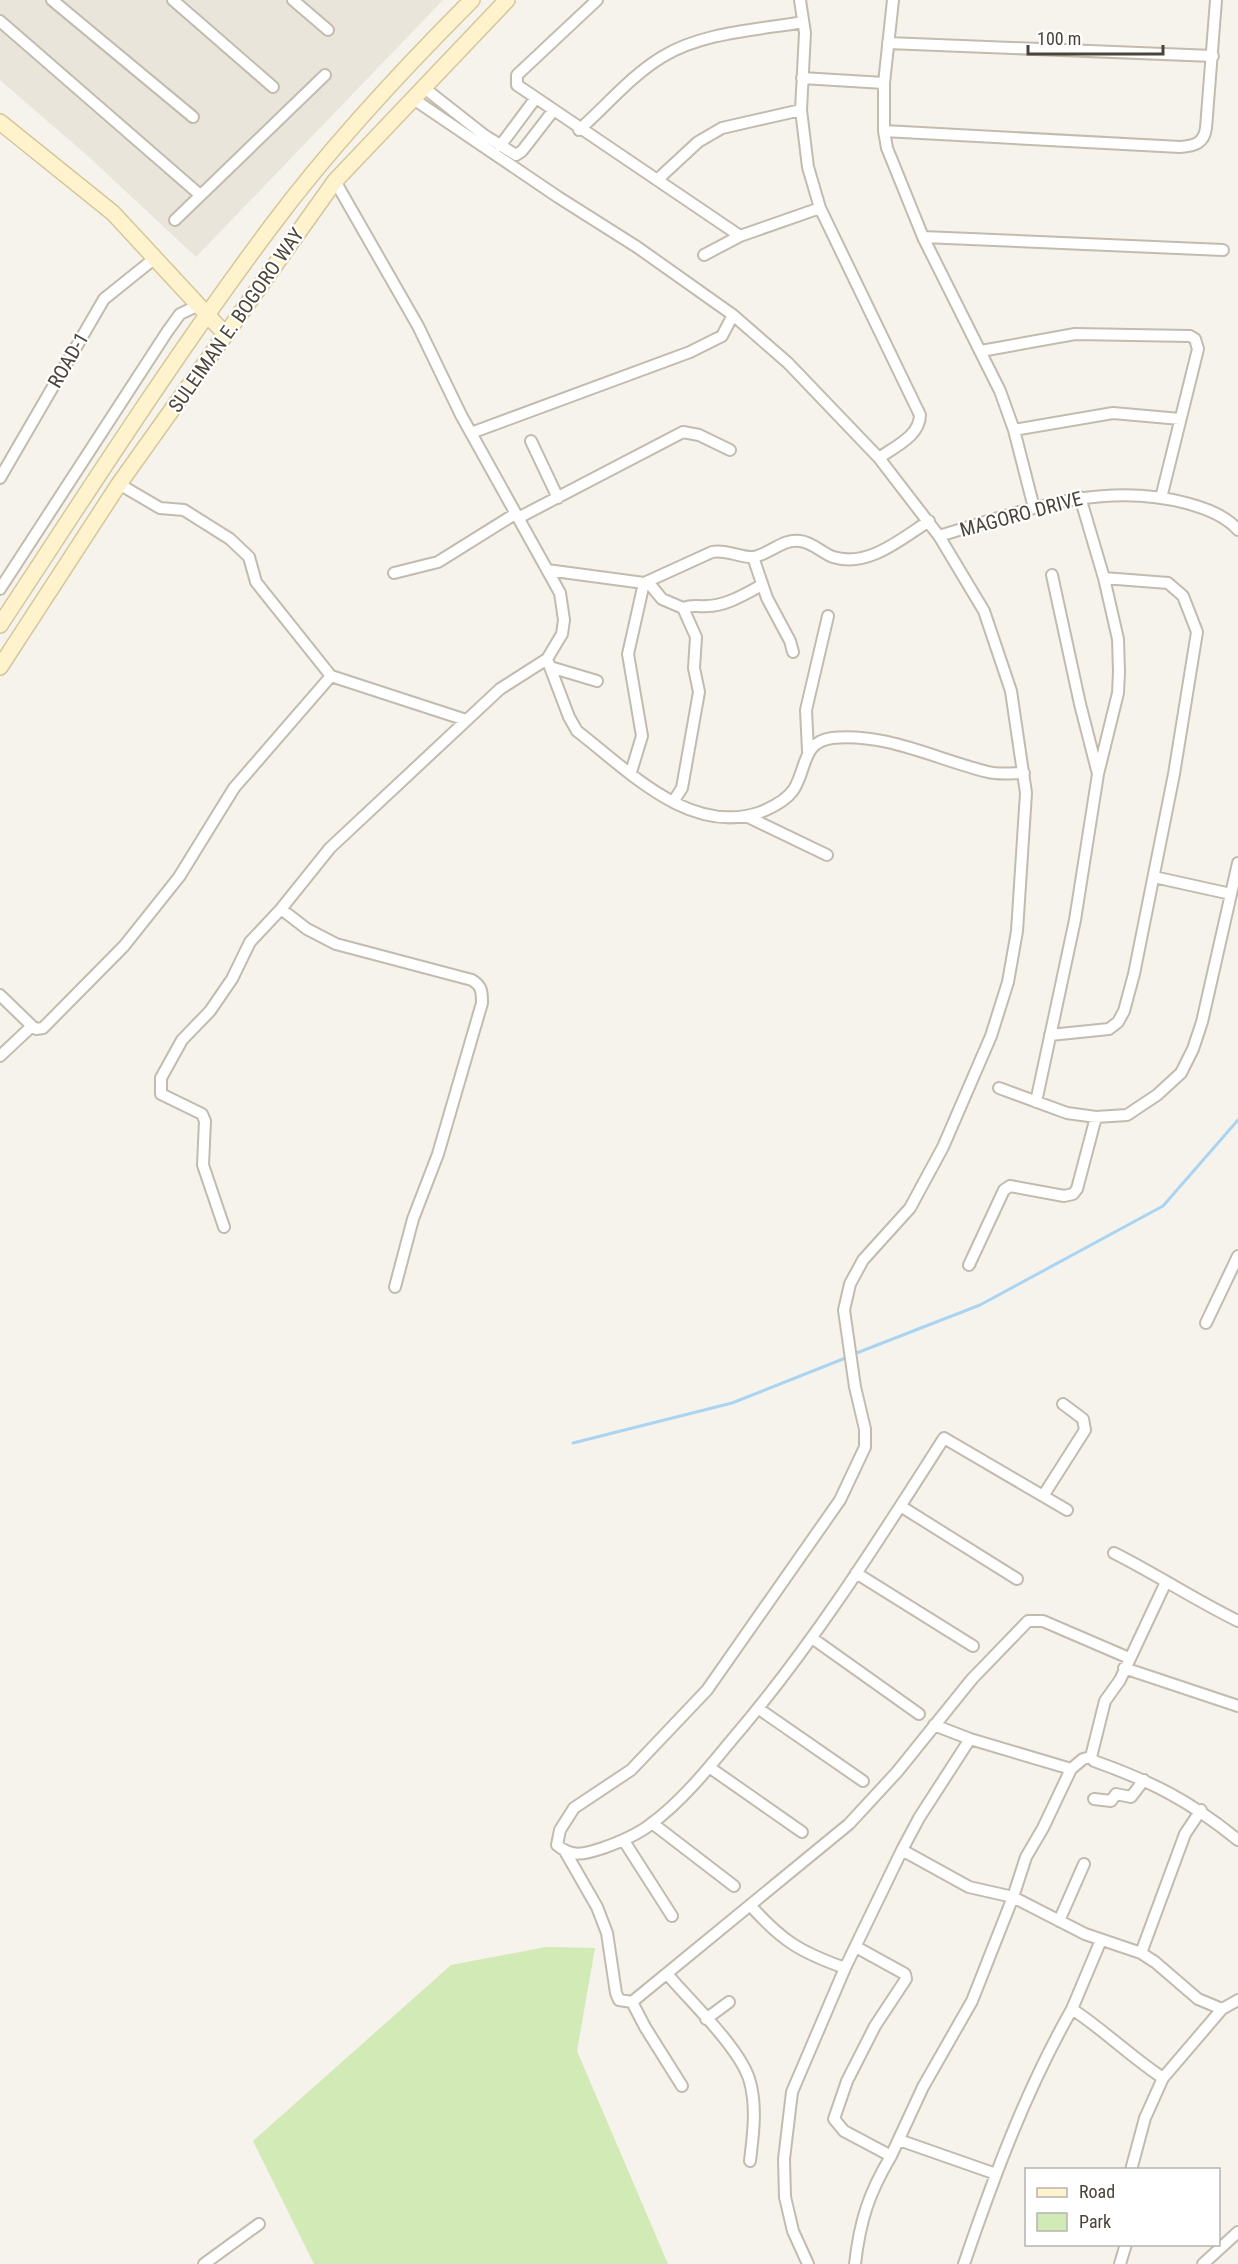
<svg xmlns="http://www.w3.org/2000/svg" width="1238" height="2264" viewBox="0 0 1238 2264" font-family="'Roboto Condensed',sans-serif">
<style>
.residential{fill:#eae5da}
.green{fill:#d2eab5}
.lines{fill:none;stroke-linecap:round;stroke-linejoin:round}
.stream{stroke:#a9d4f2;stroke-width:3}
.street-casing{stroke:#c2bbae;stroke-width:14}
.secondary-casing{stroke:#d6c79b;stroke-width:18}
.street{stroke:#fff;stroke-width:10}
.secondary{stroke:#fff3cd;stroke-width:15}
.labels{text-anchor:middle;stroke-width:4.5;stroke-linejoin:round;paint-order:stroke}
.street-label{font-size:20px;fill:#4b4439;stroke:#fff}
</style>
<rect width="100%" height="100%" fill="#f6f3ec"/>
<path class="residential" d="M0 0H443L196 257 90 158 0 80Z"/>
<path class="green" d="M546 1947 595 1948 577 2051 668 2264H314L253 2141 451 1965Z"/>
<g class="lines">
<path class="stream" d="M854 1354 980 1305 1163 1206 1238 1120
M573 1443 732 1403 848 1357"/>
<defs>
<path id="street" d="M52 0 193 117
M173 0 273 87
M293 0 328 30
M597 0 517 75V85L740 236
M800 0 805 33 801 110 808 167 820 208 920 415C920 436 894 447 879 458
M893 0 884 83V131L887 148 923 237 1000 391 1014 430 1034 508
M0 21 199 194
M888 43 1213 56
M802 78 884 83
M423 87 484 135 516 155 522 151 553 111
M412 98 558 197 637 247 733 315 788 363 879 458 939 536 984 611 1011 691 1026 793 1017 931 1008 982 991 1036 943 1147 910 1208 863 1260 850 1284 844 1310 855 1387 865 1429V1447L840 1500 707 1690 631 1770 574 1808 560 1830 557 1845C572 1858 585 1854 603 1848 620 1842 637 1835 651 1824 681 1802 707 1770 730 1742 811 1648 877 1543 944 1438L1067 1510
M579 130C606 106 632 75 662 57 702 32 758 30 803 22
M884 131 1180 147C1195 146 1204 143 1206 128L1216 0
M500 146 535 99
M657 180 698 142 722 128 801 110
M175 220 325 75
M923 237 1223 250
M704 255 740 236 820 208
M981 351 1075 334 1190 336 1195 339 1198 349 1161 498
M1014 430 1113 413 1180 419
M471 433 690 352 722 336 733 315
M531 441 558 498
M0 478 104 299 155 258
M119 484 160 508 184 510 230 539 249 557 256 582 331 676 466 720
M518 518 683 432 699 435 730 450
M939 536C1020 512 1101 480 1186 503 1205 508 1225 515 1238 530
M753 557 767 598 790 641 793 652
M547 570 644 583 712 552C727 549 740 558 753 557 769 555 783 538 800 541 812 542 822 553 833 557 868 568 901 539 929 521
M394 573 438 562 515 514
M1052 575 1080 704 1098 774
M648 582 662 599 683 608 696 637 694 668 699 692 682 788 673 802
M0 589 167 332 180 314 199 305
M683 608C692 604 697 607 707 606 726 606 745 594 762 585
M547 659 569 717 577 731C628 770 690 837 761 812 773 807 787 800 794 789 807 768 802 742 832 738 885 732 938 760 988 772 999 775 1013 773 1024 773
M550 667 597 681
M808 751 806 710 828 616
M631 772 642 736 628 654 644 583
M746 816 827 855
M1154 877 1231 894
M281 909 307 929 336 944 472 980C482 986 482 992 482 1003L438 1154 413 1219 395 1287
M0 995 32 1026 36 1029 43 1028 124 946 179 877 234 788 331 676
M1050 1035 1109 1029 1118 1022 1124 1011 1134 974 1174 774 1197 632 1183 596 1168 583 1104 578
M0 1056 32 1026
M999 1088 1067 1113 1096 1117 1127 1115 1157 1095 1181 1073 1193 1049 1202 1022 1238 863
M1036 1102 1075 920 1098 774 1118 693 1119 672 1118 639 1104 578 1080 497
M224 1227 203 1165 205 1121 202 1114 161 1094V1078L182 1040 210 1011 232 979 250 942 281 909 330 848 500 689 547 659 562 634 564 620 560 593 461 415 418 326 335 181
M969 1265 1004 1190 1010 1186 1064 1196 1073 1194 1077 1189 1096 1117
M1206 1323 1238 1256
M1043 1496 1085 1430 1083 1419 1063 1404
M902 1507 1017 1579
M1114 1553C1156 1574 1195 1600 1238 1621
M856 1573 973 1646
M812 1638 919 1714
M1124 1668 1238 1706
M759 1709 863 1781
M934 1725 970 1739 1071 1769
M1091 1757 1105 1701 1120 1680 1166 1582
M1091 1757 1094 1761C1153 1782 1190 1801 1238 1840
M709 1767 802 1832
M1094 1799 1111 1801 1116 1794 1131 1797 1144 1780
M652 1823 734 1886
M624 1841 672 1916
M902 1850 969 1887 1013 1897 1085 1934 1141 1953 1155 1962 1198 1999 1222 2009
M566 1853 597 1907 607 1933 616 1993 619 2000 632 2002 849 1824 897 1772 972 1679 1028 1621H1043L1129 1658
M750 1905C782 1941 800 1952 845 1968
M1059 1921 1084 1864
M1101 1940 1072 2009C1104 2030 1131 2057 1163 2078
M856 1947 905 1974 906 1979 875 2026 847 2081 834 2119 844 2131 891 2156 923 2087 972 2001 1013 1897 1026 1857 1043 1828 1071 1769 1083 1759 1091 1757
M1141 1953 1185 1834 1201 1810
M668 1975C690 2001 742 2050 750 2082 757 2108 753 2135 750 2161
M632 2002 645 2027 682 2086
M706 2019 729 2002
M899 2140 996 2174
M1131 2170 1145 2118 1163 2078 1222 2009 1238 2000
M204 2264 259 2224
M808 2264 793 2231 785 2197 784 2159 792 2092 845 1968 902 1850 919 1818 970 1739
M855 2264C860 2220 869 2193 891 2156
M964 2264C994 2176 1026 2090 1072 2009
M1120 2264 1126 2244
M1203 2264 1238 2232"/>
<path id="secondary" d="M0 122 113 213 226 335
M0 625C89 490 176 353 273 224 333 144 401 71 472 0
M0 667 119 484 335 181 507 0"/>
</defs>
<use href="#street" class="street-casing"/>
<use href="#secondary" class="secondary-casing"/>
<use href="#street" class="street"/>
<use href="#secondary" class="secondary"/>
</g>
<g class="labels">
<g class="street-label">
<text transform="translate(236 320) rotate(-55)" y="7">SULEIMAN E. BOGORO WAY</text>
<text transform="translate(68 360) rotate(-60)" y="7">ROAD-1</text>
<text transform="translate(1021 514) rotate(-15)" y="7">MAGORO DRIVE</text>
</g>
</g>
<rect x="1025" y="2168" width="195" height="78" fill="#ffffff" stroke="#b7b4b0" stroke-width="1.5"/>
<rect x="1037" y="2188" width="30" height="9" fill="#fff3cd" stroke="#b7b4b0" stroke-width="1.5"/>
<text x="1079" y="2198" font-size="18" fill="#4b4439">Road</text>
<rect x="1037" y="2213" width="30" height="18" fill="#d2eab5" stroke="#b7b4b0" stroke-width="1.5"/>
<text x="1079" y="2228" font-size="18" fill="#4b4439">Park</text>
<path d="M1028 45v9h135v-9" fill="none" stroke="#4b4439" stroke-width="3"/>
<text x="1037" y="45" font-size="18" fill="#4b4439" stroke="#ffffff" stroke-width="4.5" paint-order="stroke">100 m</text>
</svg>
